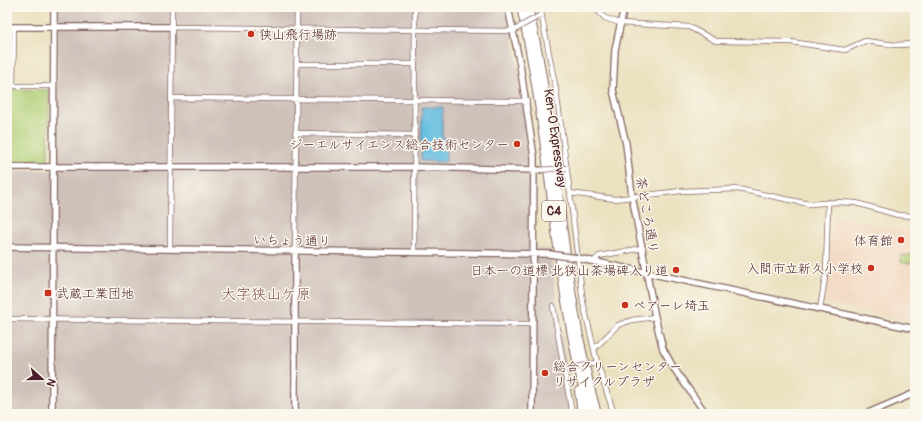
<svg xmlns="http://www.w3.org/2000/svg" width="922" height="421" viewBox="0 0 922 421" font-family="Pangolin,'Klee One',sans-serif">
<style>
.built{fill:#f1d5bd}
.industrial{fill:#cec1ba}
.green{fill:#b0cf76;stroke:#7d7750}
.water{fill:#63bde0;stroke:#566e86}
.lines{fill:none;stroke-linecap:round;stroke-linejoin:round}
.minor-casing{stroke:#82635f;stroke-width:6}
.tertiary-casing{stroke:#82635f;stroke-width:8}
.motorway-casing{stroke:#82635f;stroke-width:10}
.minor{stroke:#fff;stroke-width:4.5}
.tertiary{stroke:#fff;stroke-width:5.5}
.motorway{stroke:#fff;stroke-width:8}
.minor-bridge-casing{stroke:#82635f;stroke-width:6;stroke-linecap:butt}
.tertiary-bridge-casing{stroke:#82635f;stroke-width:8;stroke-linecap:butt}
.minor-bridge{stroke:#fff;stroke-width:4.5}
.tertiary-bridge{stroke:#fff;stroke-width:5.5}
.poi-dot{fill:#c8321e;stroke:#fbf7ec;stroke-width:1.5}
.labels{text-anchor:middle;stroke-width:3;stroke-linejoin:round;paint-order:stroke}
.shield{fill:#fbf7ec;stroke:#7f6065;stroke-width:1}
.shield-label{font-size:12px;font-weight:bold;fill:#4a1f2b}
.poi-label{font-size:13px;fill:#4a1f2b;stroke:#fbf7ec;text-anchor:start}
.street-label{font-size:13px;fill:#4a1f2b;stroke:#fbf7ec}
.quarter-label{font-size:15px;fill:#815457;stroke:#fbf7ec}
</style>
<rect width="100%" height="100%" fill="#fbf7ec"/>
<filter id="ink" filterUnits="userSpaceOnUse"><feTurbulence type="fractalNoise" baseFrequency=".025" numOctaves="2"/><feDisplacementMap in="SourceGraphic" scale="8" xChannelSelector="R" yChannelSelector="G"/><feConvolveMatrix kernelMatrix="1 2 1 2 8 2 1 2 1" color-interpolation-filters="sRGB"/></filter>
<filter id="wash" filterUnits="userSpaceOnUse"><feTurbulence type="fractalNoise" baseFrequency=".012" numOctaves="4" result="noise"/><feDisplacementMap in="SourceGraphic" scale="16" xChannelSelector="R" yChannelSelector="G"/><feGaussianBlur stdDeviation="0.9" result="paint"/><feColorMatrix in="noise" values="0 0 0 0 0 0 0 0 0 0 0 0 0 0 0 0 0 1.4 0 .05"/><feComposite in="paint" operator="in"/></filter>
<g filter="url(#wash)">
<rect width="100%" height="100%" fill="#eae1bf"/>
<path class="built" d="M834 217 915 232V323L823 303Z"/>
<path class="industrial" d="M58 7H506L526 104 534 171 532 248 550 249 573 414H7V170H56Z"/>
<path class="green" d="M7 89 49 90 48 164 7 163Z
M901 255H915V263H901Z"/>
<path class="water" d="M422 107H443L442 138H446V162L421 161Z"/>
</g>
<g filter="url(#ink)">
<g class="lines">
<defs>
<path id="minor" d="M540 7 556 90 570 193 615 199 681 191 738 189 809 204 838 202 856 203 898 215 915 216
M594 7 605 18 620 23 689 27 716 41 791 42 845 50 865 41 896 45 915 44
M172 27 514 31 521 26
M296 64H414
M7 86H54
M13 86 14 27
M171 98 527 101
M295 133 415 135
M570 193 583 302 597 362 614 414
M170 249 172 7
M295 251 297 7
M414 252 415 7
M595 260 599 256 643 248
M553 306 572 414
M820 309 826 272 828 202
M7 319 533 324
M594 349 618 325 632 320 655 317"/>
<path id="tertiary" d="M508 7 520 65 534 157 532 414
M624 7 615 50 613 90 626 144 632 196 655 317 663 349 673 367 706 414
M7 27H172
M7 167H415L539 170
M7 247 549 254
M577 258 915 329
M52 414 54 7
M295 414V251
M866 414 915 393"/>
<path id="motorway" d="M521 7C552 141 553 281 590 414
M528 7C560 141 559 281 597 414
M579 391 582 414"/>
</defs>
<use href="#minor" class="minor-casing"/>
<use href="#tertiary" class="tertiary-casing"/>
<use href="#motorway" class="motorway-casing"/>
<use href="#minor" class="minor"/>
<use href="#tertiary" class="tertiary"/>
<use href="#motorway" class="motorway"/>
<defs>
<path id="minor-bridge" d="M521 26 541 15
M539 170 567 168
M567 369 595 363"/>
<path id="tertiary-bridge" d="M549 254 577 258"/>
</defs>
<use href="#minor-bridge" class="minor-bridge-casing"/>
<use href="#tertiary-bridge" class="tertiary-bridge-casing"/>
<use href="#minor-bridge" class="minor-bridge"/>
<use href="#tertiary-bridge" class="tertiary-bridge"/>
</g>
</g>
<g class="poi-dot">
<circle cx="251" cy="34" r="4"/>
<circle cx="517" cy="144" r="4"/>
<circle cx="901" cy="240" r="4"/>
<circle cx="871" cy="268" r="4"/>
<circle cx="676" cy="270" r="4"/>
<rect x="44" y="289" width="8" height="8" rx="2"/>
<circle cx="625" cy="305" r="4"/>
<circle cx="545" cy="373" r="4"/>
</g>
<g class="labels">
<rect class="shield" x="542" y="201" width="24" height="20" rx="3"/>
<g class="shield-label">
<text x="554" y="215">C4</text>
</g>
<g class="poi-label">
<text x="259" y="39">狭山飛行場跡</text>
<text x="509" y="149" text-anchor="end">ジーエルサイエンス総合技術センター</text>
<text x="893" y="245" text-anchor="end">体育館</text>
<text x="863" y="273" text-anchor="end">入間市立新久小学校</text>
<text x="668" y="275" text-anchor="end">日本一の道標 北狭山茶場碑入り道</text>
<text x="56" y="298">武蔵工業団地</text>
<text x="633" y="310">ペアーレ埼玉</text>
<text x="553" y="371">総合クリーンセンター<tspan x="553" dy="15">リサイクルプラザ</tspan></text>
</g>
<g class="street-label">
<text transform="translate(556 138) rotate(82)" y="5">Ken-O Expressway</text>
<text transform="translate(648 215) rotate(80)" y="5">茶どころ通り</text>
<text transform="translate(292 240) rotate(1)" y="5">いちょう通り</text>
</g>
<g class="quarter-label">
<text x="266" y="299">大字狭山ケ原</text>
</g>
</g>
<rect width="922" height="421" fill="none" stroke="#fbf7ec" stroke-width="24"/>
<g transform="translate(42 379) rotate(111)" stroke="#fbf7ec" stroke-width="3" paint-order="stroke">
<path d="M0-3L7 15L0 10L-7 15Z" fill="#4a1f2b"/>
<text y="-6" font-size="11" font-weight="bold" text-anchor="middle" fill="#4a1f2b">N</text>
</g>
</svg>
